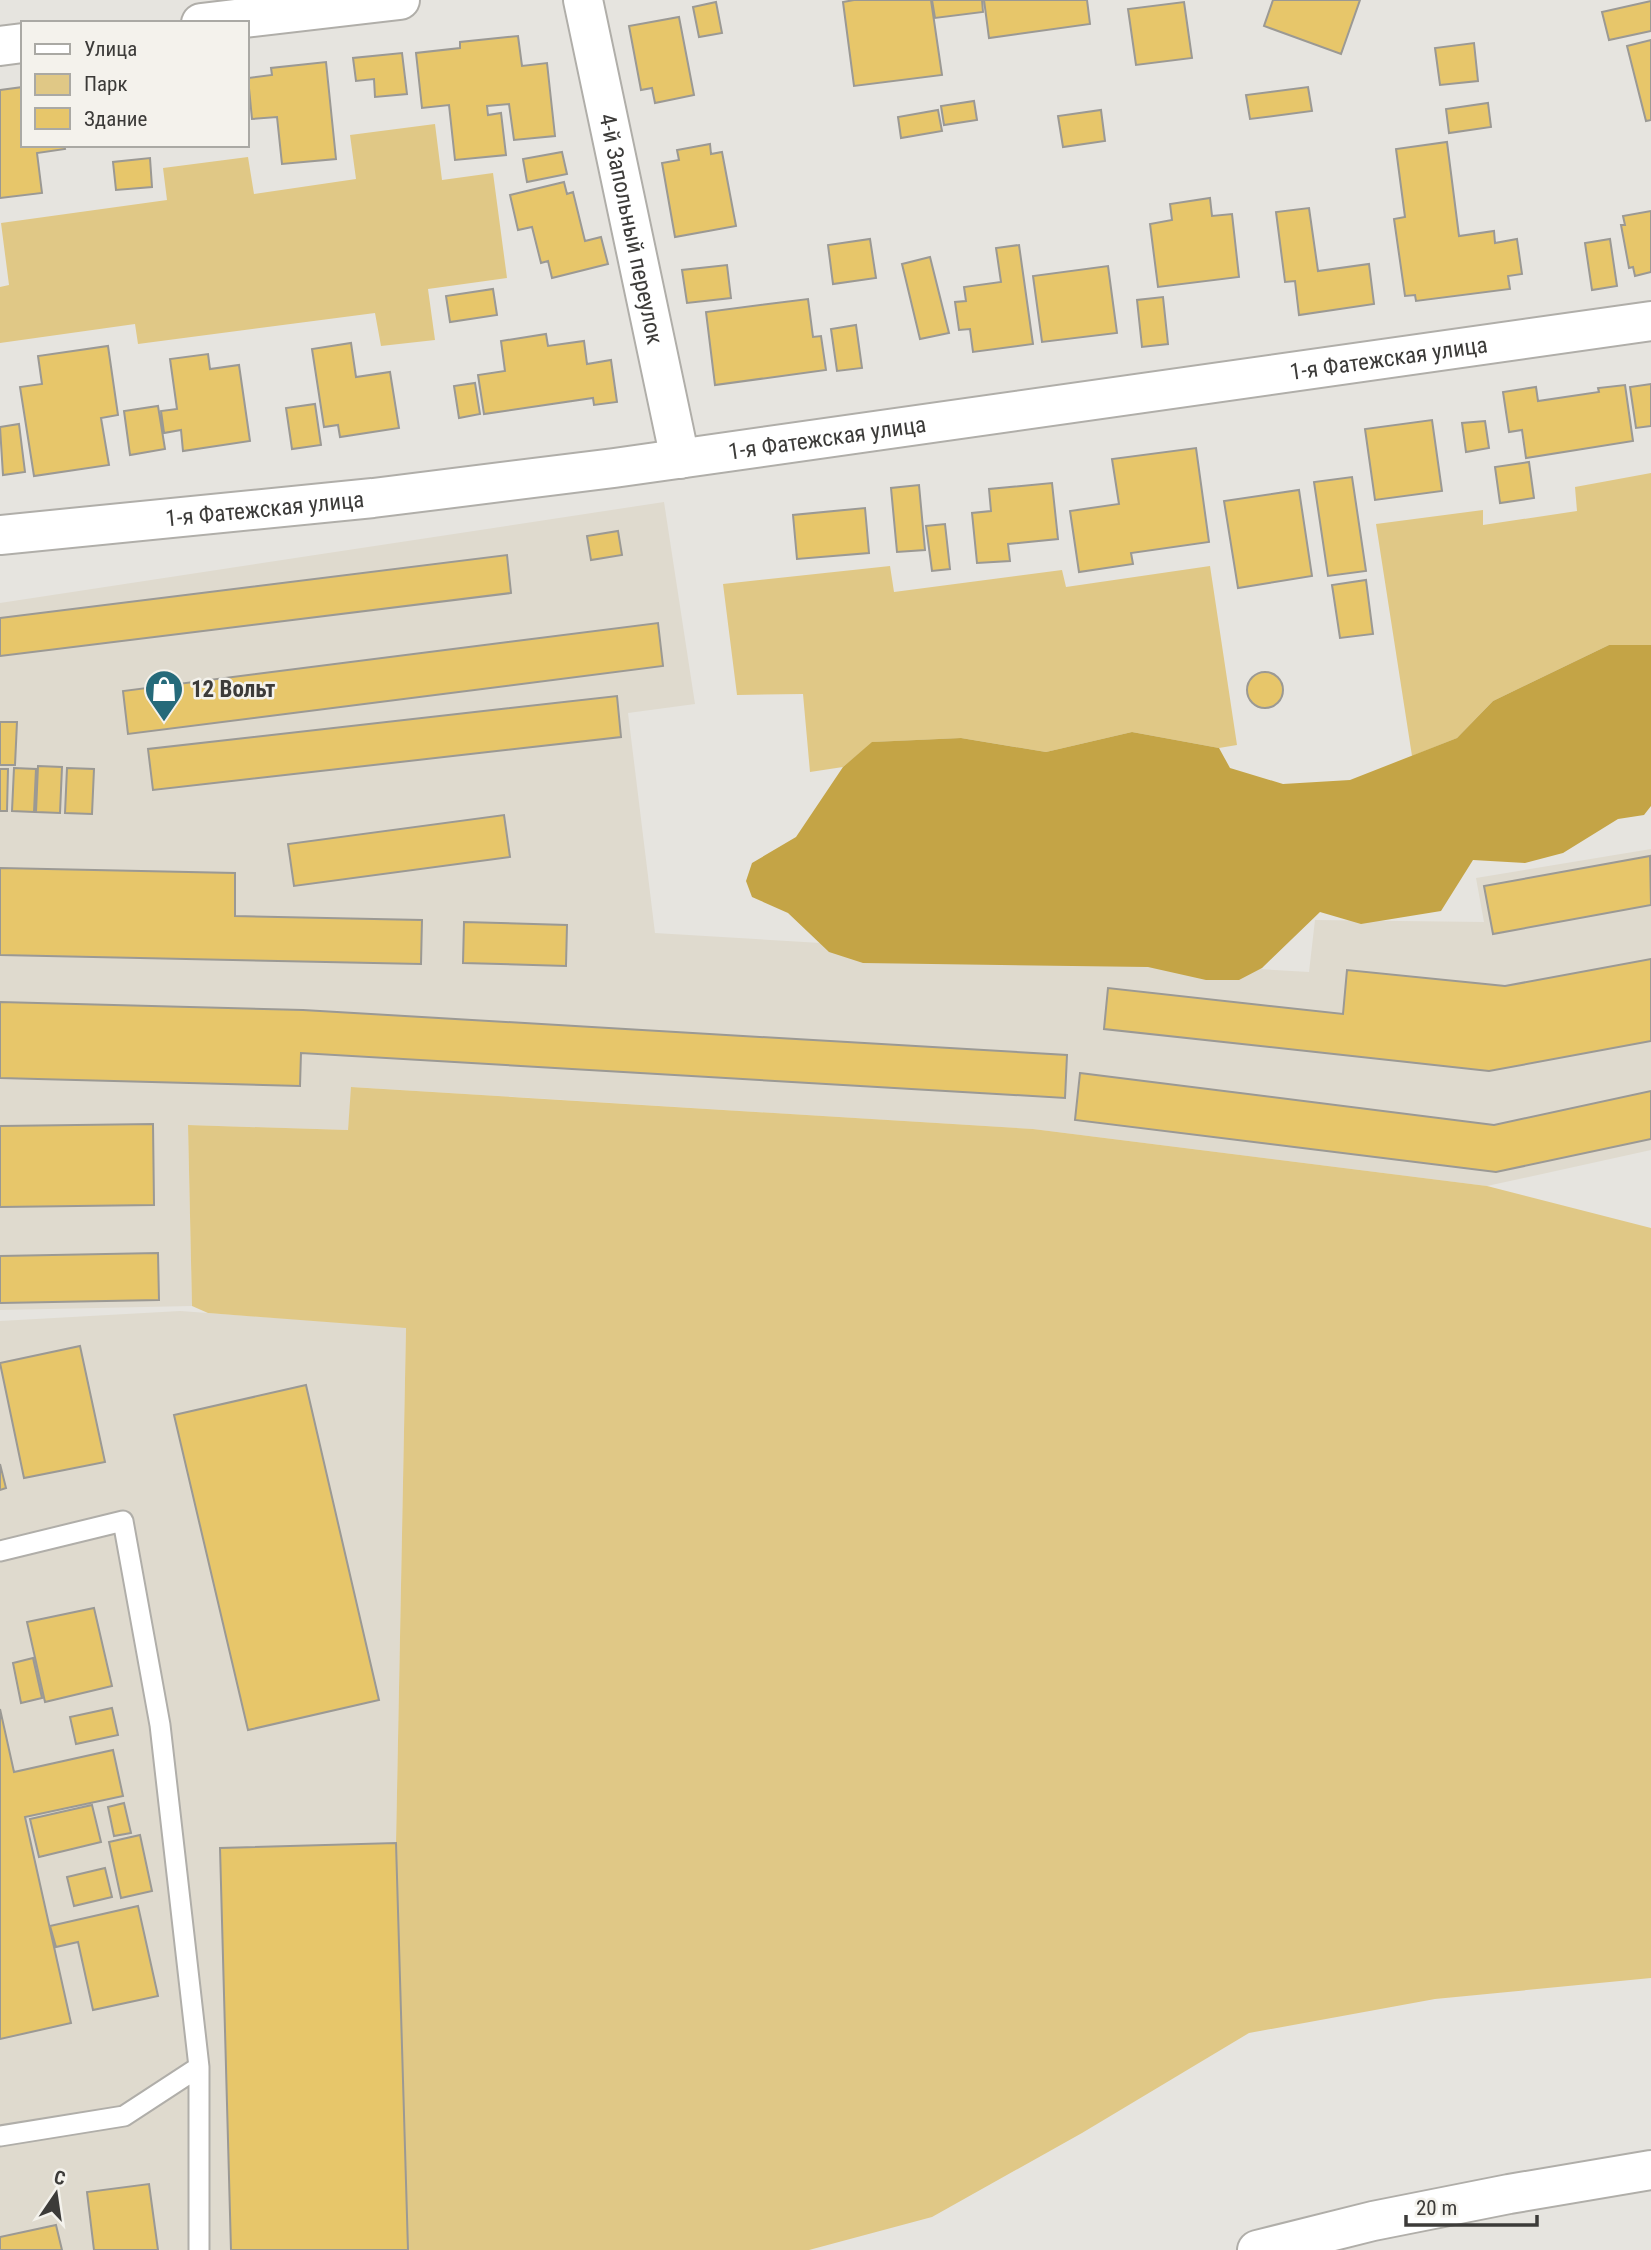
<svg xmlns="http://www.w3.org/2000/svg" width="1651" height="2250" viewBox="0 0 1651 2250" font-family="'Roboto Condensed',sans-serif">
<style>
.built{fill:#dfdace}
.green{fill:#e0c886}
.forest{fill:#c4a446}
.building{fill:#e7c66a;stroke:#9b9994;stroke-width:2}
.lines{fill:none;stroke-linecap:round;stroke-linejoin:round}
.lane-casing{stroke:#b0aea9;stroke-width:23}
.street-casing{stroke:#b0aea9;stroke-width:42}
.lane{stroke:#fff;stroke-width:19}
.street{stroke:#fff;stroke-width:38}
.labels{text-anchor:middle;stroke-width:5;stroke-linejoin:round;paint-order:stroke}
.street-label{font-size:23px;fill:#3c3b39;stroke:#f4f2ec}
.poi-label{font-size:23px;font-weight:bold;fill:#3c3b39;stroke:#f4f2ec;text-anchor:start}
</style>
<rect width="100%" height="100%" fill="#e6e4df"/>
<path class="built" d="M664 502 695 704 628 713 655 933 1309 972 1315 920 1484 922 1476 878 1651 849V1150L1487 1186 1033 1129 352 1087 348 1130 188 1125 192 1306 0 1310V603Z
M180 1311 406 1327 396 1843 408 2250H0V1321Z"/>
<path class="green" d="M435 124 442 180 493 173 507 278 428 289 435 340 381 346 375 313 138 344 135 324 0 343V287L9 285 1 223 167 200 163 168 248 157 254 194 356 179 350 135Z
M1651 473V645H1609L1493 701 1457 738 1412 756 1376 524 1483 510V525L1577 511 1575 487Z
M890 566 894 592 1062 570 1066 587 1210 566 1237 745 1219 748 1132 732 1046 752 961 738 873 742 843 767 810 772 803 694 737 695 723 584Z
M351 1087 1033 1129 1487 1186 1651 1228V1978L1435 1999 1249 2033 1082 2133 932 2217 809 2250H408L396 1843 406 1328 208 1313 192 1306 188 1125 348 1130Z"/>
<path class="forest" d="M1609 645H1651V806L1644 815 1618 819 1563 853 1525 863 1473 860 1441 911 1361 924 1320 912 1262 968 1239 980H1206L1148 967 863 963 829 952 788 913 752 897 746 881 752 863 796 837 843 767 872 742 961 738 1046 752 1132 732 1219 748 1230 768 1283 784 1350 780 1457 738 1493 701Z"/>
<path class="building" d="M854 0H931L942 75 854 86 843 2Z
M932 0H982L983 12 935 18Z
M984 0H1087L1090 24 989 38Z
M1273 0H1360L1341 54 1264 26Z
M1651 1V31L1609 40 1602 12Z
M716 2 722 33 699 37 693 7Z
M1184 2 1192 58 1136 65 1128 9Z
M679 17 694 95 655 103 652 88 641 90 629 26Z
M518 36 522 66 547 63 555 136 514 140 509 104 487 106 488 115 501 113 506 155 455 160 449 105 422 108 416 53 460 48V42Z
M1651 40V120L1646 121 1627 46Z
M1474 43 1478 81 1440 85 1435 48Z
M402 53 407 94 375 97 374 79 356 81 353 58Z
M326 62 336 159 282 164 277 117 252 119 248 78 272 75 271 68Z
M23 87V145H64L65 149 37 153 42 193 0 198V90Z
M1308 87 1312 111 1250 119 1246 95Z
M974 101 977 120 944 125 941 106Z
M1488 103 1491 127 1449 133 1446 109Z
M938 110 942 131 901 138 898 117Z
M1101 110 1105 141 1063 147 1058 116Z
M1447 142 1459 236 1494 231 1495 243 1517 239 1522 274 1508 276 1510 289 1416 301 1415 295 1405 296 1394 219 1405 217 1396 149Z
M710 144 711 154 722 152 736 226 675 237 662 163 679 160 677 150Z
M562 152 567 174 527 182 523 159Z
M150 158 152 187 116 190 113 162Z
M564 182 567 194 573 192 585 241 601 237 608 264 552 278 548 261 541 263 532 227 518 230 510 195Z
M1210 198 1212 216 1232 214 1239 277 1158 287 1150 224 1172 220 1170 204Z
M1309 208 1318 271 1369 264 1374 304 1299 315 1295 281 1285 282 1276 212Z
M1651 211V272L1635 276 1633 267 1629 268 1621 225H1625L1623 216Z
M870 239 876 278 833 284 828 245Z
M1610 239 1617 286 1592 290 1585 243Z
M1019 245 1033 344 973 352 970 329 959 330 955 302 966 301 964 287 1001 282 996 248Z
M930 257 949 333 920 339 902 264Z
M727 265 731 298 687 303 682 270Z
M1108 266 1117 333 1042 342 1033 276Z
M493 289 497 315 450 322 446 296Z
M1163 297 1168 344 1142 347 1137 300Z
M808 299 813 337 821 336 826 370 715 385 706 312Z
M856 325 862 368 837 371 831 329Z
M546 334 548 346 584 341 587 364 611 360 617 402 594 405 593 398 484 414 478 375 505 371 501 341Z
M351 343 356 377 390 372 399 428 340 437 338 425 324 427 312 349Z
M108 346 118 415 101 418 109 465 34 476 20 387 42 384 38 356Z
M208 354 210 369 239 365 250 441 183 451 181 430 164 433 161 411 177 409 170 359Z
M475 383 480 414 459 418 454 386Z
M1651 384V426L1636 428 1630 387Z
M1625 385 1633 441 1526 458 1522 430 1509 432 1503 392 1536 387 1538 401 1599 392 1598 388Z
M315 404 321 445 292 449 286 408Z
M158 406 165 449 130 455 124 411Z
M1432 420 1442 491 1375 500 1365 429Z
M1485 421 1489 448 1466 452 1462 423Z
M19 424 25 472 3 475 0 427Z
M1196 448 1209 542 1131 553 1133 564 1079 572 1070 511 1119 504 1112 459Z
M1529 462 1534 498 1500 503 1495 467Z
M1352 477 1366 571 1328 576 1314 482Z
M1052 483 1058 539 1008 544 1010 561 977 563 972 513 991 511 989 489Z
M919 485 925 550 897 552 891 488Z
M1299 490 1312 576 1238 588 1224 501Z
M865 508 869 553 797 559 793 515Z
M945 524 950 569 932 571 926 526Z
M618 531 622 555 591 560 587 536Z
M507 555 511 593 0 656V618Z
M1366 580 1373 634 1340 638 1332 585Z
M658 623 663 666 128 734 123 691Z
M1247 690a18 18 0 1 1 36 0a18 18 0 1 1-36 0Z
M617 696 621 737 153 790 148 749Z
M0 722H17L15 765H0Z
M38 766 62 767 60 813 36 812Z
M14 768 36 769 34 812 12 811Z
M67 768 94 769 92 814 65 813Z
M0 769H8L7 811H0Z
M504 815 510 857 294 886 288 844Z
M1650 856 1651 905 1493 934 1484 886Z
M0 868 235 873V916L422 920 421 964 0 955Z
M464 922 567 925 566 966 463 963Z
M1651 959V1041L1489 1071 1104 1029 1108 988 1343 1014 1347 970 1505 986Z
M0 1002 303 1010 1067 1055 1065 1098 301 1053 300 1086 0 1078Z
M1080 1073 1494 1125 1651 1091V1139L1496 1172 1075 1120Z
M153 1124 154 1205 0 1207V1126Z
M158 1253 159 1300 0 1303V1256Z
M80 1346 105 1462 24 1478 0 1363Z
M306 1385 379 1700 248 1730 174 1415Z
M0 1464 6 1488 0 1490Z
M94 1608 112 1686 45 1702 27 1622Z
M33 1658 42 1698 21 1703 13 1663Z
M112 1708 118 1735 76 1744 70 1717Z
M0 1709 14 1772 113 1750 123 1796 25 1817 71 2023 0 2039Z
M124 1803 131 1833 114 1836 108 1807Z
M92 1805 101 1842 39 1857 30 1819Z
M140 1835 152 1891 121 1898 109 1842Z
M396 1843 408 2250H231L220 1848Z
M105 1868 112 1897 74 1906 67 1877Z
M138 1906 158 1996 93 2010 78 1942 56 1947 50 1926Z
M149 2184 158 2250H94L87 2192Z
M56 2225 62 2250H0V2237Z"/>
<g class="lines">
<defs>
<path id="lane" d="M0 1551 123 1521 160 1725 199 2067
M0 2136 124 2116 199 2067V2250"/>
<g id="street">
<path id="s1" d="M583 0 680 459"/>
<path d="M201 23 400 0"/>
<path d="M0 46 23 43"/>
<path id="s2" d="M0 535 373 498 614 468 1651 321"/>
<path d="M1257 2250 1373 2221 1509 2194 1651 2170"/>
</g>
</defs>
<use href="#lane" class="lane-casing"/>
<use href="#street" class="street-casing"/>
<use href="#lane" class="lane"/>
<use href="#street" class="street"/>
</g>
<defs>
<symbol id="shop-pin" viewBox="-11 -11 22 30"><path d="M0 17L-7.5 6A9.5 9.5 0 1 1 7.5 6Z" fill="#256a7a" stroke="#f4f2ec"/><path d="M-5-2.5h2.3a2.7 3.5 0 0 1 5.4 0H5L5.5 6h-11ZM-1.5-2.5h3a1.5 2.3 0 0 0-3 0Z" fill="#fff"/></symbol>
</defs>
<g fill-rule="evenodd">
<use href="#shop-pin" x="142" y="667" width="44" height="60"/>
</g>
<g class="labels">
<g class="street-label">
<text dy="8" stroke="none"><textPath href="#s1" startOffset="234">4-й Запольный переулок</textPath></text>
<text dy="8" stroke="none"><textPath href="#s2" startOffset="1400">1-я Фатежская улица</textPath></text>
<text dy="8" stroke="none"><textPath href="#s2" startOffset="833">1-я Фатежская улица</textPath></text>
<text dy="8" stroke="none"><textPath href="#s2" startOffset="266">1-я Фатежская улица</textPath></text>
</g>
<g class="poi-label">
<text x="191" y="697">12 Вольт</text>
</g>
</g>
<rect x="21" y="21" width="228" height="126" fill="#f4f2ec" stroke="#aaa9a4" stroke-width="2"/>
<rect x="35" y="44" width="35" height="10" fill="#ffffff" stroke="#aaa9a4" stroke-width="2"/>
<text x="84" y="56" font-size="21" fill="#3c3b39">Улица</text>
<rect x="35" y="74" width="35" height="21" fill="#e0c886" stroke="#aaa9a4" stroke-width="2"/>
<text x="84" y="91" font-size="21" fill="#3c3b39">Парк</text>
<rect x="35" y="108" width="35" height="21" fill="#e7c66a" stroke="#aaa9a4" stroke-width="2"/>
<text x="84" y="126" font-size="21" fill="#3c3b39">Здание</text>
<g transform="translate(56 2194) rotate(13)" stroke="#f4f2ec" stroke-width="5" paint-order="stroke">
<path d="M0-5L12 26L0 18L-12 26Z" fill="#3c3b39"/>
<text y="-10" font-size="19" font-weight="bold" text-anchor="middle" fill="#3c3b39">С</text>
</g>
<path d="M1406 2215v10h131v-10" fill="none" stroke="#3c3b39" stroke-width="3.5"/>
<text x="1416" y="2215" font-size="21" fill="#3c3b39" stroke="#f4f2ec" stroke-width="5" paint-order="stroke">20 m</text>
</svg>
